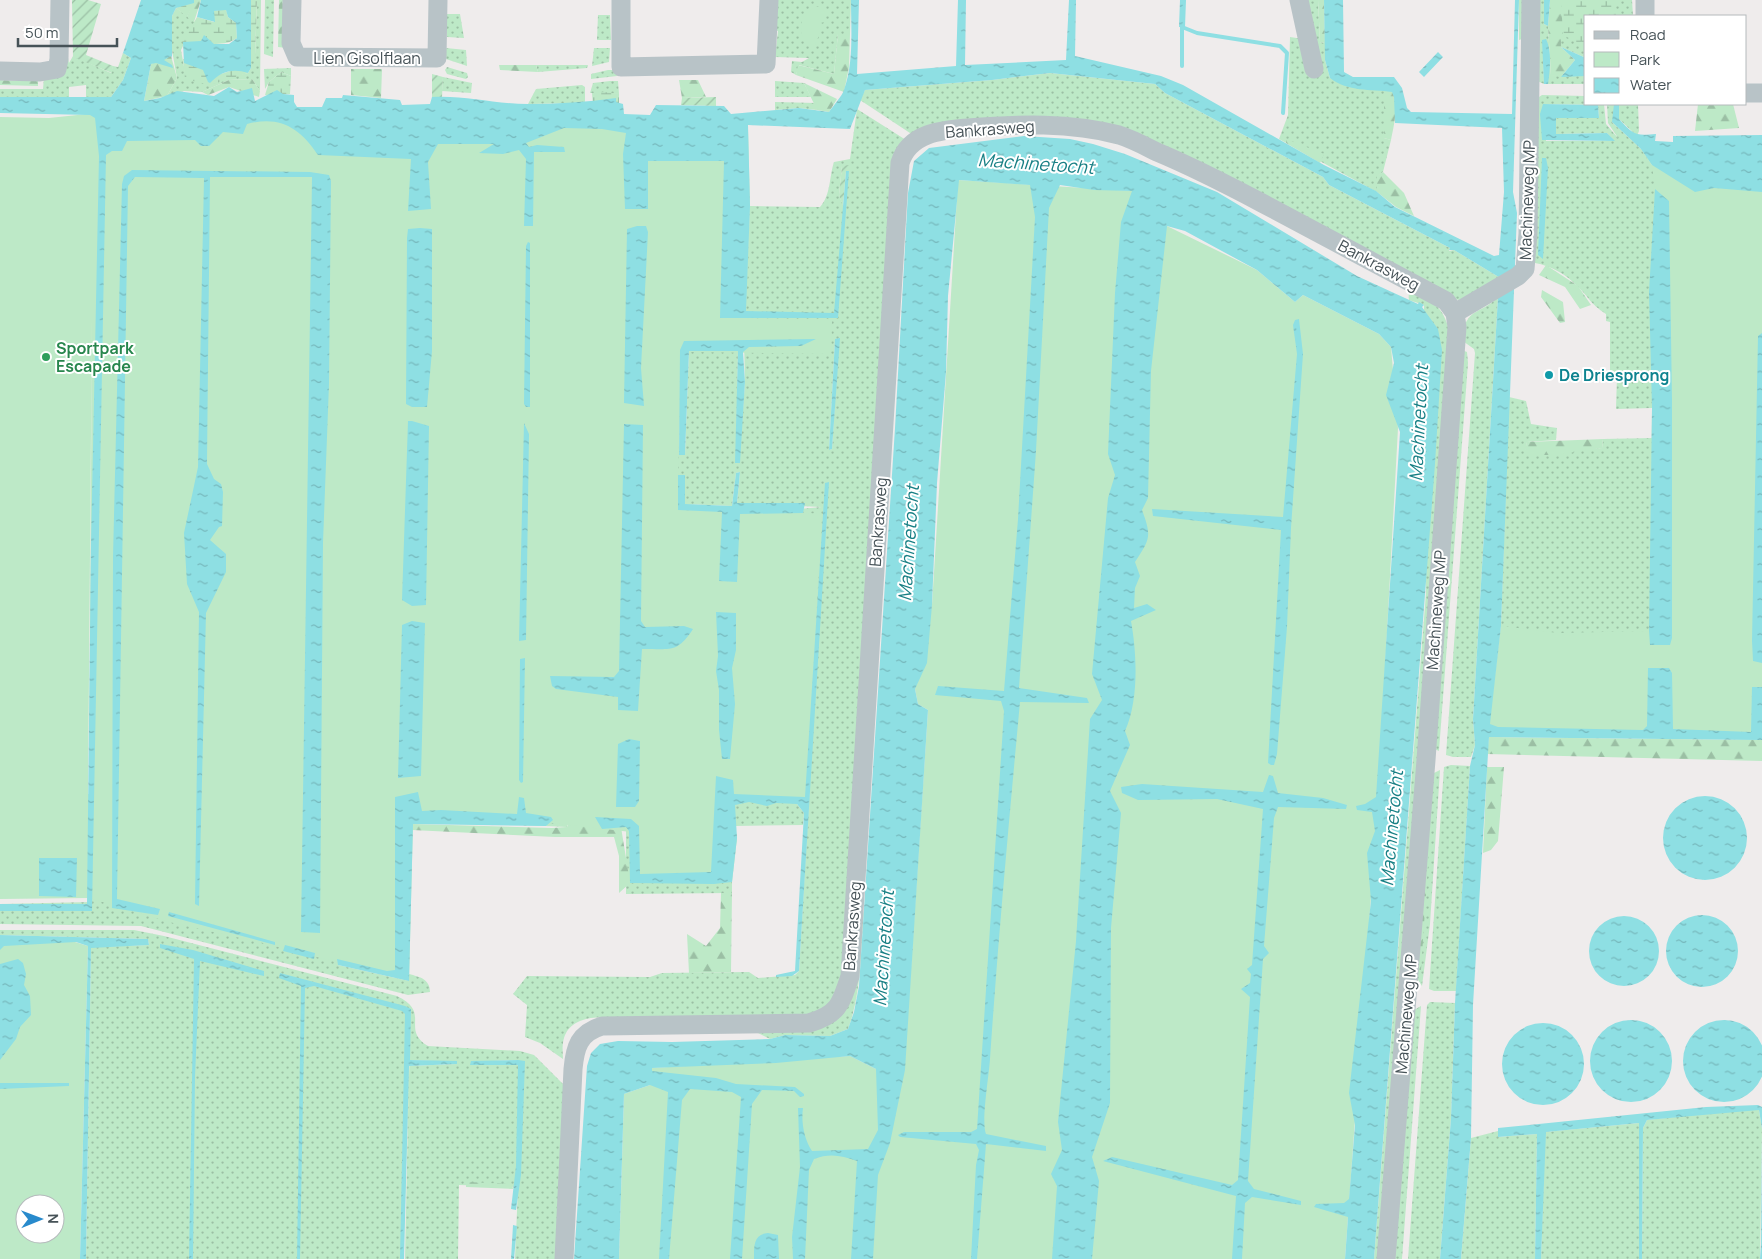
<svg xmlns="http://www.w3.org/2000/svg" width="1762" height="1259" viewBox="0 0 1762 1259" font-family="Manrope,sans-serif">
<style>
.grass{fill:url(#grass-dots);fill-rule:evenodd}
.forest{fill:url(#forest-firs)}
.wetland{fill:url(#wetland-marsh)}
.park{fill:#bde9c7;fill-rule:evenodd}
.garden{fill:url(#garden-furrows)}
.water{fill:url(#water-ripples)}
.lines{fill:none;stroke-linecap:round;stroke-linejoin:round}
.stream{stroke:#8edfe3;stroke-width:4}
.minor{stroke:#b8c3c7;stroke-width:19}
.leisure-dot{fill:#2e9e5b;stroke:#fff;stroke-width:2}
.culture-dot{fill:#0f9aa8;stroke:#fff;stroke-width:2}
.labels{text-anchor:middle;stroke-width:4;stroke-linejoin:round;paint-order:stroke}
.street-label{font-size:16px;fill:#465257;stroke:#fff}
.leisure-label{font-size:16px;font-weight:bold;fill:#27864d;stroke:#fff;text-anchor:start}
.culture-label{font-size:16px;font-weight:bold;fill:#0d838f;stroke:#fff;text-anchor:start}
.water-label{font-size:18px;font-style:italic;fill:#177f84;stroke:#fff}
</style>
<defs>
<pattern id="grass-dots" width="8" height="8" patternUnits="userSpaceOnUse" patternTransform="scale(1.25)"><rect width="8" height="8" fill="#bde9c7"/><path d="M2 2h.1M6 6h.1" fill="none" stroke="#9bbfa4" stroke-width="1.8" stroke-linecap="round"/></pattern>
<pattern id="forest-firs" width="22" height="20" patternUnits="userSpaceOnUse" patternTransform="scale(1.25)"><rect width="22" height="20" fill="#bde9c7"/><path d="M5 1l3.5 6h-7zM16 11l3.5 6h-7z" fill="#9bbfa4"/></pattern>
<pattern id="wetland-marsh" width="20" height="14" patternUnits="userSpaceOnUse" patternTransform="scale(1.25)"><rect width="20" height="14" fill="#bde9c7"/><path d="M1 5h8M5 5V1M11 12h8M15 12V8" fill="none" stroke="#9bbfa4"/></pattern>
<pattern id="garden-furrows" width="10" height="10" patternUnits="userSpaceOnUse" patternTransform="scale(1.25)"><rect width="10" height="10" fill="#bde9c7"/><path d="M-1 1l2-2M0 10L10 0M9 11l2-2" fill="none" stroke="#9bbfa4"/></pattern>
<pattern id="water-ripples" width="26" height="14" patternUnits="userSpaceOnUse" patternTransform="scale(1.25)"><rect width="26" height="14" fill="#8edfe3"/><path d="M2 4q2-2 4 0t4 0M15 11q2-2 4 0t4 0" fill="none" stroke="#76b7bb"/></pattern>
</defs>
<rect width="100%" height="100%" fill="#efecec"/>
<path class="grass" d="M257 0H261L260 91 252 79 229 80 202 92 184 91 167 96 177 78 171 45 172 16 176 8 195 22 181 50 186 78 230 77 248 73 251 68 249 55H255Z
M265 0H274L273 57 264 54Z
M773 0H851L850 34H838L834 74 799 65 796 75 791 72 792 61 802 62 809 58 775 57 778 31 772 29Z
M1307 0H1318L1320 42 1325 43V60L1330 78 1384 91V138L1391 140 1383 172 1377 177V192L1279 139 1288 115 1290 37 1303 39Z
M1519 0H1526L1525 38 1519 40Z
M1536 0H1544V24L1548 26 1551 75 1586 76V84H1548V44L1543 40 1544 84 1535 80Z
M1569 0H1632L1633 16H1586V58L1561 47 1560 33 1573 12Z
M447 14H460L464 38 447 37Z
M598 15H610L611 40H597Z
M446 48 466 50 467 66 446 59Z
M594 48H610L609 62 592 66Z
M123 53 131 58 123 80 111 97 86 98V85L69 87V99L0 97V89H43L44 77 68 58 69 63 73 56 111 73 113 66 118 67Z
M536 65H588L587 68 538 72Z
M447 67 467 73 468 77 466 79 447 74 445 70Z
M291 68V76L281 72 269 82 265 89 264 69Z
M608 70H616L617 76 591 79V74Z
M1050 73 1155 84 1165 93 1323 177 1329 185 1450 248 1449 251 1454 250 1502 279 1459 300 1450 298 1121 128 913 135 860 100 865 90 992 80Z
M443 77 472 83 471 93 442 91Z
M610 81H618L619 94 590 93 593 83Z
M775 81 804 83 811 97H775Z
M582 85 585 87V103L528 104 536 89Z
M1542 95 1586 96V104H1604L1606 124 1618 138 1608 123 1607 104H1638L1639 131 1637 136 1619 119 1612 122 1641 149 1652 165 1762 333V687L1490 724 1501 626 1509 397 1526 401 1531 424 1557 428 1556 440 1527 442 1525 455 1602 448 1603 439 1652 438V408L1616 409 1617 375H1610V322L1606 321V314C1589 303 1590 298 1577 286 1566 274 1551 266 1535 263L1536 99ZM1543 104 1598 105 1599 118H1556V134L1607 133 1614 141H1546Z
M775 102 816 103 817 110 799 108 775 110Z
M857 109 906 140 899 147 894 162 848 960C838 998 841 1007 801 1020 753 1020 704 1022 656 1022 633 1022 602 1012 580 1021 562 1029 562 1043 563 1059L540 1043 525 1037 527 1005 513 994 527 976 650 977 662 973 749 972 758 978 795 975 799 971 810 782 805 797 797 804 804 813 803 825 735 826 737 838 732 866V893L626 894V817H570L567 827 546 826 553 820 551 817 526 813 524 798 519 797 517 814H505L506 800 440 797 441 810 422 811 418 792 395 797V837L381 842 379 833 364 867 350 858C359 836 373 813 378 790 390 737 386 681 386 626L338 614 337 735 340 792 337 925 338 951 312 949 395 971H387L338 959V965L409 981V974C420 977 430 979 430 992L408 995 141 926 0 924V904L92 902 106 155 112 151H122L127 141 195 140 201 145 209 146 223 132 243 134 247 124C280 115 300 128 318 155L411 159 408 211 431 209 428 162 438 144 495 143 480 153 503 154 519 149 526 159 524 225C555 226 579 247 601 215L584 173 532 169 534 152H565L563 147 537 145 529 147 525 143 564 128 602 129 626 133 623 154 625 209H648V161L724 160 720 318 745 319 750 206 820 207C831 195 829 177 834 162L850 159ZM842 166H849L845 210 839 195ZM398 171 397 208 362 179 353 181 352 174ZM207 173 210 177 207 464 214 480 212 472 225 484 230 510 222 507V526L219 527 217 532H224L234 560 229 587 212 601 206 613 199 906 195 904 199 611 192 600 189 602 178 582 180 563 176 552 181 517 188 504 186 482 196 480 198 467 204 178ZM451 175H513L510 221 449 209ZM354 196 389 221 398 353 390 401 364 402 346 396ZM637 226H646L648 232 641 368 643 406 624 402 627 229ZM420 228 432 229V351L427 407H412L406 404 407 238 408 229ZM448 235 511 242 514 303 511 382 479 389 446 388 441 272ZM606 235 605 297 588 350 573 343 572 332 562 336 541 325 529 328 530 406 526 407 524 404 526 246 528 242 593 240ZM839 339 832 449 829 450 835 340ZM684 341H744L745 382 740 450 736 461 738 350 689 351 685 455H679L680 350ZM339 397H341L339 497ZM408 421H412L428 426 426 604 412 606 402 600ZM524 423 529 434 560 431 609 440 605 663 542 662 526 640H519ZM624 425H643L641 649 638 711 619 710 618 698 556 689 552 686 550 676 614 677 619 671ZM509 468 505 634 439 601 442 475ZM740 472 737 503 822 507 740 514 737 582 719 581 722 512 678 510V476L685 475 684 504 732 506 736 473ZM363 529 388 530 385 603 339 588 341 558ZM412 621 425 623 421 776 398 778 402 626ZM439 636 508 668 506 777 437 767ZM522 658H525V706L589 717 596 762 597 794 541 800 519 780 520 659ZM630 739 640 741 639 801 635 807H616L618 744Z
M1408 286C1429 300 1444 305 1449 331L1382 1259H1374L1426 593 1424 305 1409 300Z
M1498 297 1473 719 1475 745 1471 757H1453L1446 755 1475 353 1474 349 1460 339C1469 305 1477 317 1498 297Z
M1459 349 1467 352 1468 363 1439 751 1430 747Z
M1451 765 1470 766 1456 991H1434L1429 989 1444 767Z
M1440 770 1430 924 1422 986 1415 975 1432 774Z
M864 911C860 951 862 992 848 1029L830 1036 785 1035 770 1039 752 1030 837 1016Z
M0 930H134L164 936 397 996C432 1013 400 1029 428 1046L520 1051 534 1055 566 1087 559 1259H515L518 1187 459 1185 458 1259H405L409 1066 457 1064V1062L409 1060 410 1045 403 1259H86L91 947 149 945 148 939 0 935ZM518 1060V1184V1065H471V1062Z
M1430 1002 1455 1003 1451 1118 1440 1259H1408L1427 1005Z
M1421 1006 1402 1259H1392L1414 1010Z
M1749 1109 1759 1110 1762 1129 1760 1259H1642L1643 1128 1647 1120Z
M1639 1123V1259H1541L1545 1132Z
M1498 1131V1137L1537 1134 1535 1259H1461L1471 1138Z"/>
<path class="forest" d="M194 0H201L194 22 187 17Z
M279 0H287V48L278 47Z
M1318 0H1324L1325 43 1320 42Z
M1550 0H1574C1573 20 1560 26 1561 47L1575 60 1561 77 1551 75 1548 26Z
M838 34H850L849 67 844 92 796 75 798 65 834 74Z
M171 56 177 78 167 96 144 101 151 64Z
M499 65H536L538 72 500 70Z
M351 69H382L381 98 351 95Z
M38 77V86L0 85V80L20 81Z
M252 79 260 91 259 97 229 87 208 95 202 92 229 80Z
M679 80H698L706 97 682 98Z
M804 83 837 99 829 112 817 110Z
M1384 91H1392C1399 105 1394 125 1391 140L1384 138Z
M1698 104H1733L1739 128 1695 131Z
M1286 139 1324 154 1320 163 1286 143Z
M1383 172 1404 193 1414 216 1396 207 1377 192V176Z
M1546 265 1578 286 1591 305 1580 309 1565 287 1539 275Z
M1542 290 1563 302 1565 322 1560 323 1541 297Z
M1603 439 1602 448 1556 455H1524L1527 442Z
M1489 737 1762 740V761L1487 754Z
M1487 767H1504L1498 841 1491 850 1483 853Z
M1431 818 1421 970 1414 968 1425 820Z
M569 823 621 827 630 883 619 893V856L614 837H555L412 830 413 824 552 828 567 827Z
M721 893H732L731 972 689 973 687 934 706 946 720 928Z
M466 1182 512 1184 513 1189 466 1187Z"/>
<path class="wetland" d="M251 0H257L255 56 249 55Z
M1561 0H1616V16H1586V47L1563 35Z
M189 3H194L187 17 176 8Z
M226 9 228 17 236 23 237 38C222 49 201 41 183 42L197 17 214 22V11Z
M183 59 218 75 236 69 239 66 248 73 210 85 185 79Z
M281 72 291 76 290 94 265 95 269 82Z
M604 92 619 94V103L593 106 592 93Z"/>
<path class="park" d="M814 7H820L825 12V22L820 23V33L815 45H805L801 32 802 19Z
M87 114 748 129 750 206 746 318 832 320 831 354 689 352 682 357 678 475 684 504 822 514 806 804 776 803 767 806 749 802 735 805 734 823 737 838 732 882 714 884 630 883 631 832 551 823 546 826 413 821 409 981 263 943 169 922 89 898 0 899V117L49 118ZM92 313 89 794H88Z
M1641 149 1762 150V740L1488 733 1501 626 1558 633 1649 631 1655 189 1652 165Z
M958 180 1133 191 1167 226 1257 270 1295 302 1303 295 1379 334 1391 347 1398 428 1378 799 1345 1259H619L624 1094 650 1085 652 1068 850 1056 876 1069 904 1073 928 710 918 704 915 689 932 605Z
M0 942H75L88 946 80 1259H0ZM25 1204H55V1234H25Z"/>
<path class="garden" d="M72 0H88L101 4 86 55 113 66 112 73 73 57Z
M432 74 443 77 442 97 432 98Z
M716 97V106L681 105 682 98Z
M849 165V171H846L843 206 839 195 842 166Z"/>
<path class="water" d="M141 0H194V3L176 8 172 16V58L171 56 164 60 172 65 173 68 156 63 151 64 144 101 160 98 177 91 214 96 229 87 237 92 252 88 255 101 277 90 283 94 294 95V102L297 107H322L326 98H342L343 95 400 100 402 105 430 104 432 97C464 95 495 104 528 104 557 104 587 102 616 98V102L623 104 624 114 650 115 656 105 724 106 731 114 799 108 829 112C833 106 842 96 844 90 854 62 851 29 851 0H859L857 74 956 66 958 0H966L965 65 1066 60 1069 0H1076L1075 56 1161 76 1183 85 1324 165 1376 191 1395 207 1494 256 1499 255 1504 192 1502 128 1395 123 1394 97 1392 92C1370 89 1348 92 1330 78L1325 60 1324 0H1343L1344 72 1353 77H1394L1402 88 1407 108 1411 112 1512 114 1515 0H1519L1513 192 1517 213 1501 626 1490 724 1498 727 1643 730 1647 726 1648 668H1669L1672 673 1673 729 1751 732 1752 687H1762V740L1489 737 1473 1005 1471 1138 1461 1259H1440L1451 1118 1455 1003 1470 766 1475 745 1473 719 1498 297 1502 279 1454 250H1449L1450 248 1329 185 1323 177 1165 93 1155 84 1050 73 992 80 865 90 850 129 748 125 750 206 746 311 834 313 846 171H849L838 318H720L724 161H648V209H625L623 154 626 133 602 129 564 128 526 143 529 147 537 145 564 147 565 152H534L533 226H524L526 159 519 150 503 154 479 153 494 144H438L428 162 431 209 408 211 411 159 318 155C300 128 280 115 247 124L243 134 223 132 209 146H201L195 140 127 141 122 151H112L106 155 92 911H0V904H87L91 545 99 156 95 118 90 115 0 113V97H111L123 80 131 58 123 53Z
M201 0H251V68L248 73C233 68 221 71 210 83L208 82 203 70 184 63 183 42 201 41 204 35 214 44H229L237 38 236 23 228 17 226 10 214 11 215 22 197 17Z
M1180 0H1186L1185 27H1179Z
M1544 0H1550L1548 26 1544 24Z
M1546 39C1552 51 1550 70 1548 84H1544L1542 40Z
M1561 47 1586 58V76L1561 77 1575 60Z
M1438 52 1443 57 1424 77 1419 72Z
M1543 104 1598 105 1599 118H1556V134L1607 133 1615 141 1542 140 1540 114Z
M1614 104H1619V119C1634 135 1635 136 1656 134L1655 141 1673 142V136L1762 135V192L1714 188 1695 192 1652 165 1641 149 1612 122Z
M1024 136 1070 139 1093 144 1125 154 1217 192 1357 276 1418 304 1419 302 1424 305 1422 307 1438 329 1442 350 1435 464 1374 1259H1345L1348 1217 1314 1207 1316 1204 1344 1203 1349 1199 1355 1125 1349 1093 1371 901 1367 853 1375 831 1372 812 1357 810 1356 806 1365 804 1376 797 1400 432 1386 395 1394 363 1391 347 1379 334 1303 295 1295 302 1257 270 1185 231 1167 226 1151 371 1148 498 1142 510C1152 537 1150 539 1135 562L1140 576 1135 588 1134 608 1147 604 1156 610 1131 621C1137 654 1139 700 1125 731L1130 745 1110 791 1121 813 1111 928 1110 1103 1092 1157 1099 1181 1092 1259H1052L1057 1186 1051 1174 1062 1150 1058 1122 1076 941 1090 719 1102 700 1092 674 1108 498 1115 475 1108 454 1115 293 1121 222 1132 191 1094 190 1060 185 1049 208 1036 451 1019 688 1087 698 1089 703 1020 702C1009 821 998 940 990 1059 989 1076 981 1122 986 1134L1046 1146V1151L986 1144 977 1259H971L976 1165 979 1150 976 1144 900 1137 898 1135 904 1132H971L977 1129 1004 711 1001 701 935 695 938 686 1004 691 1018 519 1035 217 1030 185 959 180 948 296 946 372 937 483 932 605 927 663 915 689 918 704 928 710 905 1070 890 1143 878 1175 873 1259H851L857 1161C841 1155 829 1153 814 1159L809 1170 805 1259H793L792 1237 800 1167 798 1108H803C801 1122 804 1139 812 1151L868 1149 878 1130 876 1069 850 1056 776 1063 652 1068V1071L716 1078 736 1084 795 1087 804 1094V1096L800 1097 794 1091 762 1090 752 1104 742 1259H730L741 1097 732 1092 690 1089 682 1100 669 1259H659L668 1092 650 1085 624 1094 619 1259H574L587 1066 591 1053 600 1044 618 1041 672 1042 770 1039 785 1035 830 1036 848 1029 854 1012 859 986 895 428 908 193 914 161 929 148Z
M1542 158H1546L1548 168 1543 259 1538 255Z
M132 170 310 172 329 175 331 181 329 384 323 543 320 933 301 932 312 177H210L207 464 214 479 221 484 223 492 222 526 219 527 210 540 226 554V572L206 613 199 906 195 904 199 612 187 584 184 533 198 467 204 178 135 177 128 186 117 899 160 909 158 915 112 908 113 557 122 184 124 176Z
M1655 189 1669 201 1672 400V638L1670 645H1650L1649 631 1652 408 1649 292Z
M637 226H646L648 232 641 368 644 406 624 403 627 229Z
M420 228 432 229V351L427 407H412L406 404 407 238 408 229Z
M528 242 530 243V407H526L524 404 526 246Z
M1299 319 1303 354 1291 528 1287 627 1277 754 1274 765H1271L1268 763 1281 530 1153 516 1152 509 1283 517 1297 354 1293 325 1295 320Z
M1762 333V663L1753 661 1752 641 1758 336Z
M840 338 832 449 829 450 835 339Z
M816 339 801 346 749 347 743 352 745 382 740 463H735L738 351H689L685 455H679L680 350 684 341Z
M408 421H412L429 426 426 605 412 606 402 600Z
M524 423 529 434 526 640 519 641Z
M624 424 643 425 641 621 645 627 684 626 693 629C676 655 670 648 642 649L638 711 618 710V697L556 689 552 686 550 676 614 677 619 671Z
M740 472 737 503H805L803 513 740 514 737 582 719 581 722 512 678 510V475H685V504L732 506 736 473Z
M829 482 799 971 792 976 776 977V975L795 971 804 813 797 804 776 803 767 806 749 802 735 805 737 838 732 882 714 884 630 883 629 831 626 827 602 829 595 817 631 819 639 826 640 874 711 872 716 776 733 780 734 794 805 797 825 483Z
M716 612 736 613V650L732 668 735 704 730 759H722L719 730V690L716 671 718 656Z
M412 621 425 623 421 776 398 778 402 625Z
M525 658 523 782 521 783 519 780 520 659Z
M629 739 640 741 639 801 635 807H616L618 744Z
M1269 775 1273 776 1278 793 1323 798 1347 805 1346 809 1278 807 1274 818 1264 946 1269 953 1263 959 1248 1181 1254 1189 1301 1201V1205L1252 1197 1245 1203 1242 1259H1232L1236 1196 1103 1161 1112 1157 1232 1185 1238 1180 1250 997 1241 989 1250 983 1251 974 1247 969 1252 965 1263 809 1217 799 1138 800 1122 793 1121 787 1142 784 1263 792Z
M418 792 422 811 441 810 517 814 519 797 524 798 526 813 551 817 553 820 546 826 413 824 409 981 338 965 337 959 387 971 395 970V797Z
M1663 838a42 42 0 1 1 84 0a42 42 0 1 1-84 0Z
M39 858H77L76 897 39 896Z
M169 912 275 942V945L168 916Z
M1666 951a36 36 0 1 1 72 0a36 36 0 1 1-72 0Z
M1589 951a35 35 0 1 1 70 0a35 35 0 1 1-70 0Z
M0 935 148 939 149 945 91 948 86 1259H80L88 946 76 942 4 946 0 950Z
M160 944 193 950 264 971V976L200 961 195 1077 193 1259H189L194 959 160 948Z
M285 945 315 953 314 959 283 951Z
M18 959 23 963 26 974 24 985 30 996 31 1015 20 1027 16 1039 0 1060V964Z
M280 973 405 1006 411 1009 410 1060 457 1061V1064L409 1066 404 1259H400L405 1014 402 1011 314 986 305 988 300 1259H297L301 986 279 978Z
M1590 1061a41 41 0 1 1 82 0a41 41 0 1 1-82 0Z
M1683 1061a41 41 0 1 1 82 0a41 41 0 1 1-82 0Z
M1502 1064a41 41 0 1 1 82 0a41 41 0 1 1-82 0Z
M518 1060 525 1061 521 1175 516 1210 511 1209 516 1166 518 1065H470L471 1061Z
M0 1083H69V1086L0 1089Z
M1758 1105 1762 1107V1129L1759 1110 1647 1120 1643 1128 1642 1259H1639V1123L1546 1132 1541 1259H1535L1537 1134 1498 1137V1128L1706 1107Z
M1762 1134V1259H1760L1761 1245Z
M513 1225 517 1226 514 1259H511Z
M768 1233 778 1235 779 1259H754C754 1247 753 1234 768 1233Z"/>
<g class="lines">
<path class="stream" d="M1182 66V27L1197 33 1280 46 1287 53 1283 113"/>
<path class="minor" d="M292 0 291 43 297 57 437 58 438 0
M621 0V67L766 64 769 0
M1299 0 1314 69
M1645 0V16
M0 71 40 72 57 69 59 59 60 0
M1746 93H1762
M1455 313 1518 276 1525 269 1528 234 1531 0
M564 1259 573 1069C575 1047 579 1033 602 1026L809 1023C838 1015 841 1004 850 976L900 163C909 133 941 130 968 128 1018 124 1070 122 1119 135 1132 139 1145 146 1157 152 1193 167 1228 185 1262 203 1323 236 1385 268 1446 301L1455 313 1457 327 1426 760 1386 1259"/>
</g>
<circle class="leisure-dot" cx="46" cy="357" r="5"/>
<circle class="culture-dot" cx="1549" cy="375" r="5"/>
<g class="labels">
<g class="street-label">
<text x="367" y="64">Lien Gisolflaan</text>
<text transform="translate(990 129) rotate(-4)" y="6">Bankrasweg</text>
<text transform="translate(1527 200) rotate(-88)" y="6">Machineweg MP</text>
<text transform="translate(1379 265) rotate(28)" y="6">Bankrasweg</text>
<text transform="translate(878 522) rotate(-86)" y="6">Bankrasweg</text>
<text transform="translate(1436 610) rotate(-86)" y="6">Machineweg MP</text>
<text transform="translate(852 926) rotate(-86)" y="6">Bankrasweg</text>
<text transform="translate(1406 1014) rotate(-85)" y="6">Machineweg MP</text>
</g>
<g class="leisure-label">
<text x="56" y="354">Sportpark<tspan x="56" dy="18">Escapade</tspan></text>
</g>
<g class="culture-label">
<text x="1559" y="381">De Driesprong</text>
</g>
<g class="water-label">
<text transform="translate(1036 164) rotate(4)" y="6">Machinetocht</text>
<text transform="translate(1419 423) rotate(-87)" y="6">Machinetocht</text>
<text transform="translate(909 543) rotate(-86)" y="6">Machinetocht</text>
<text transform="translate(1392 828) rotate(-85)" y="6">Machinetocht</text>
<text transform="translate(884 948) rotate(-86)" y="6">Machinetocht</text>
</g>
</g>
<rect x="1584" y="15" width="162" height="90" fill="#ffffff" stroke="#b5babc"/>
<rect x="1594" y="31" width="25" height="8" fill="#b8c3c7" stroke="#b5babc"/>
<text x="1630" y="40" font-size="15" fill="#465257">Road</text>
<rect x="1594" y="52" width="25" height="15" fill="#bde9c7" stroke="#b5babc"/>
<text x="1630" y="65" font-size="15" fill="#465257">Park</text>
<rect x="1594" y="78" width="25" height="15" fill="url(#water-ripples)" stroke="#b5babc"/>
<text x="1630" y="90" font-size="15" fill="#465257">Water</text>
<g transform="translate(40 1219) rotate(89)"><circle r="24" fill="#ffffff" stroke="#b5babc"/>
<path d="M0-4L9 19L0 12L-9 19Z" fill="#288acc"/>
<text y="-8" font-size="14" font-weight="bold" text-anchor="middle" fill="#465257">N</text>
</g>
<path d="M18 38v8h99v-8" fill="none" stroke="#465257" stroke-width="2.5"/>
<text x="25" y="38" font-size="15" fill="#465257" stroke="#ffffff" stroke-width="4" paint-order="stroke">50 m</text>
</svg>
